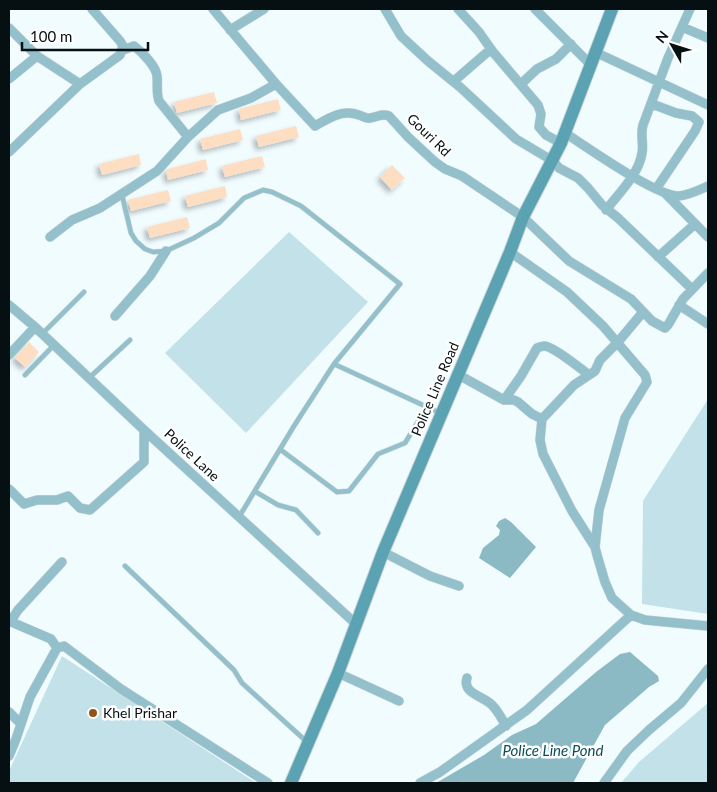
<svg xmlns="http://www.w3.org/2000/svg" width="717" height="792" viewBox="0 0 717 792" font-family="Lato,sans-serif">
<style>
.green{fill:#c2e1e8}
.water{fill:#8cbac4}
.building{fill:#fedec3;filter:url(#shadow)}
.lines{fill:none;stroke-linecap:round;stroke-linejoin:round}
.lane-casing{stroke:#cbd6d9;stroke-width:5.5}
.street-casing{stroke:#cbd6d9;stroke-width:10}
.secondary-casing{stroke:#cbd6d9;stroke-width:14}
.lane{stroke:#93c0ca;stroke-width:4.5}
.street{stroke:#93c0ca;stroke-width:9}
.secondary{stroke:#5ba2b2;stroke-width:12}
.poi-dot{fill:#905414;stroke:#fff;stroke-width:2}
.labels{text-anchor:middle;stroke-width:5;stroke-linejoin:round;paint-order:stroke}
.street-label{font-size:14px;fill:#060f11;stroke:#fff}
.poi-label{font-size:14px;fill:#060f11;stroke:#fff;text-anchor:start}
.water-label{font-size:15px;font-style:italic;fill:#0a4d59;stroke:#fff}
</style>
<defs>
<filter id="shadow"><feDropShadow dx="-3.5" dy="3.5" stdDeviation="2.5" flood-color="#0004"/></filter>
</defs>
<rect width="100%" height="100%" fill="#f1fcff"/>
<path class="green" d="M289 232 368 302 246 433 165 353Z
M708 399V614L642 604 643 501Z
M62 656 256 783H9V771Z
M708 703V783H621L639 762Z"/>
<path class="water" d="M505 518 511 522 536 547 510 578 479 558 483 548 499 535 500 530 496 526 499 521Z
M630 652 658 676 659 681 649 687 605 725 573 783H436L484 755 512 735 536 724 596 672 620 654Z"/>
<path class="building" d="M214 92 217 103 177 113 174 102Z
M278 99 281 110 241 120 239 109Z
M296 126 299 137 259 147 256 136Z
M240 129 243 140 203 150 200 139Z
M139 154 141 165 102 175 99 164Z
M262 156 265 167 225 177 222 166Z
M206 159 208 170 168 180 166 170 168 169Z
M392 165 405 178 392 190 380 177Z
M225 186 227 197 188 207 185 196Z
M168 190 171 201 131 211 128 200Z
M187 217 190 228 150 238 147 227Z
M29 342 39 352 25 367 15 358Z"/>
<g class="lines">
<defs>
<path id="lane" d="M122 195 131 233 136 241 145 249 153 252 166 251 194 238 219 223 244 198 263 190 272 192 301 206 400 284 334 364 294 426 239 517
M42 334 84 292
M334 364 440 413
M25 375 54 345
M89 378 130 340
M281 450 337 492 349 491 378 454 405 443 427 407
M256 492 278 505 296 510 318 533
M125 566 234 670 242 683 307 742"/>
<path id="street" d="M213 9 276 84 315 126C329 118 342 109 359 115 363 116 366 119 370 118 378 117 382 113 389 116L408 137 435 162 445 169 462 176 523 217 569 261 631 299 652 321 665 328 668 325 683 299 708 273
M385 9 401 36 428 61 460 87 516 139 553 161 559 168 578 178 588 188 602 205 618 218 692 289
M458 9 479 32 493 52 538 105 541 114 539 127 546 135 561 143
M535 9 590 64
M682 27 708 38
M9 28 37 56 80 84
M230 30 264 9
M123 50 134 46C142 52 156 66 157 76 158 85 156 92 159 101L188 137
M595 52 708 105
M9 79 37 56
M454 81 491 49
M521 84 537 69 556 59 571 44
M652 104 676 113 692 116 699 122 695 131 656 189
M565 133C587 147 657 197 679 196 689 195 699 190 708 186
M9 152 80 84 120 55 123 46 120 41 92 9
M665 193 708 237
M606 210C619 193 639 174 642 153 644 144 640 135 643 125L668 58 690 9
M50 237 72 220 100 208 157 171 188 137 218 110 251 98 276 84
M510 252 567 292 603 326 645 375 647 382 625 418 599 510 595 547 597 555 605 582 612 598 631 615 645 620 708 626
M658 257 695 224
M9 305 35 327 144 430 356 624
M679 305 708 324
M115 316 150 276 166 251
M9 355 35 327
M457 374 504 400H514L518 402 532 414 542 419 574 385 595 371 600 360 618 342 643 312
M504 400 521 376 537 348C540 347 541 346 545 346 554 347 580 368 589 375
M542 419 540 440 543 454 572 511 595 547
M9 489 24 504 37 500H57L68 496 80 508 90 510 144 462V430
M383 552 430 576 459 586
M9 621 51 639 57 648 64 646 121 689 268 783
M10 622 18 610 62 562
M338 673 399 701
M467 678C462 694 484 696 492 705 498 711 502 719 506 726
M9 712 21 724
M9 756 16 739 30 697 57 648
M420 783 440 772 527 710 631 615
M604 783 627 751 649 730 681 703 708 669"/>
<path id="secondary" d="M291 783 338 673 383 552 510 252 523 217 561 143 612 9"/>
</defs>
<use href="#lane" class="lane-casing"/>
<use href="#street" class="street-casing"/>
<use href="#secondary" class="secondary-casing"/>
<use href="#lane" class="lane"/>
<use href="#street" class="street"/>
<use href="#secondary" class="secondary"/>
</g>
<circle class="poi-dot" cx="93" cy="713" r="5"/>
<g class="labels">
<g class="street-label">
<text transform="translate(429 135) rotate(44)" y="5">Gouri Rd</text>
<text transform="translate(435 389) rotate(-67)" y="5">Police Line Road</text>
<text transform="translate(192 455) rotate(43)" y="5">Police Lane</text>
</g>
<g class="poi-label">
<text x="103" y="718">Khel Prishar</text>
</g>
<g class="water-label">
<text x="553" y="756">Police Line Pond</text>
</g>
</g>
<rect width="717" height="792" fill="none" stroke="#060f11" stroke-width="20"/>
<g transform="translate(672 45) rotate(309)" stroke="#ffffff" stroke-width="4" paint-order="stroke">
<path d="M0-4L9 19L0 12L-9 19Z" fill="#060f11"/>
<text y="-8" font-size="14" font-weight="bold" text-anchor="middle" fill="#060f11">N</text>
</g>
<path d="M22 42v8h126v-8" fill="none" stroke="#060f11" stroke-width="2.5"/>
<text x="30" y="42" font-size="15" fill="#060f11" stroke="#ffffff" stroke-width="4" paint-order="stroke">100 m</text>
</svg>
